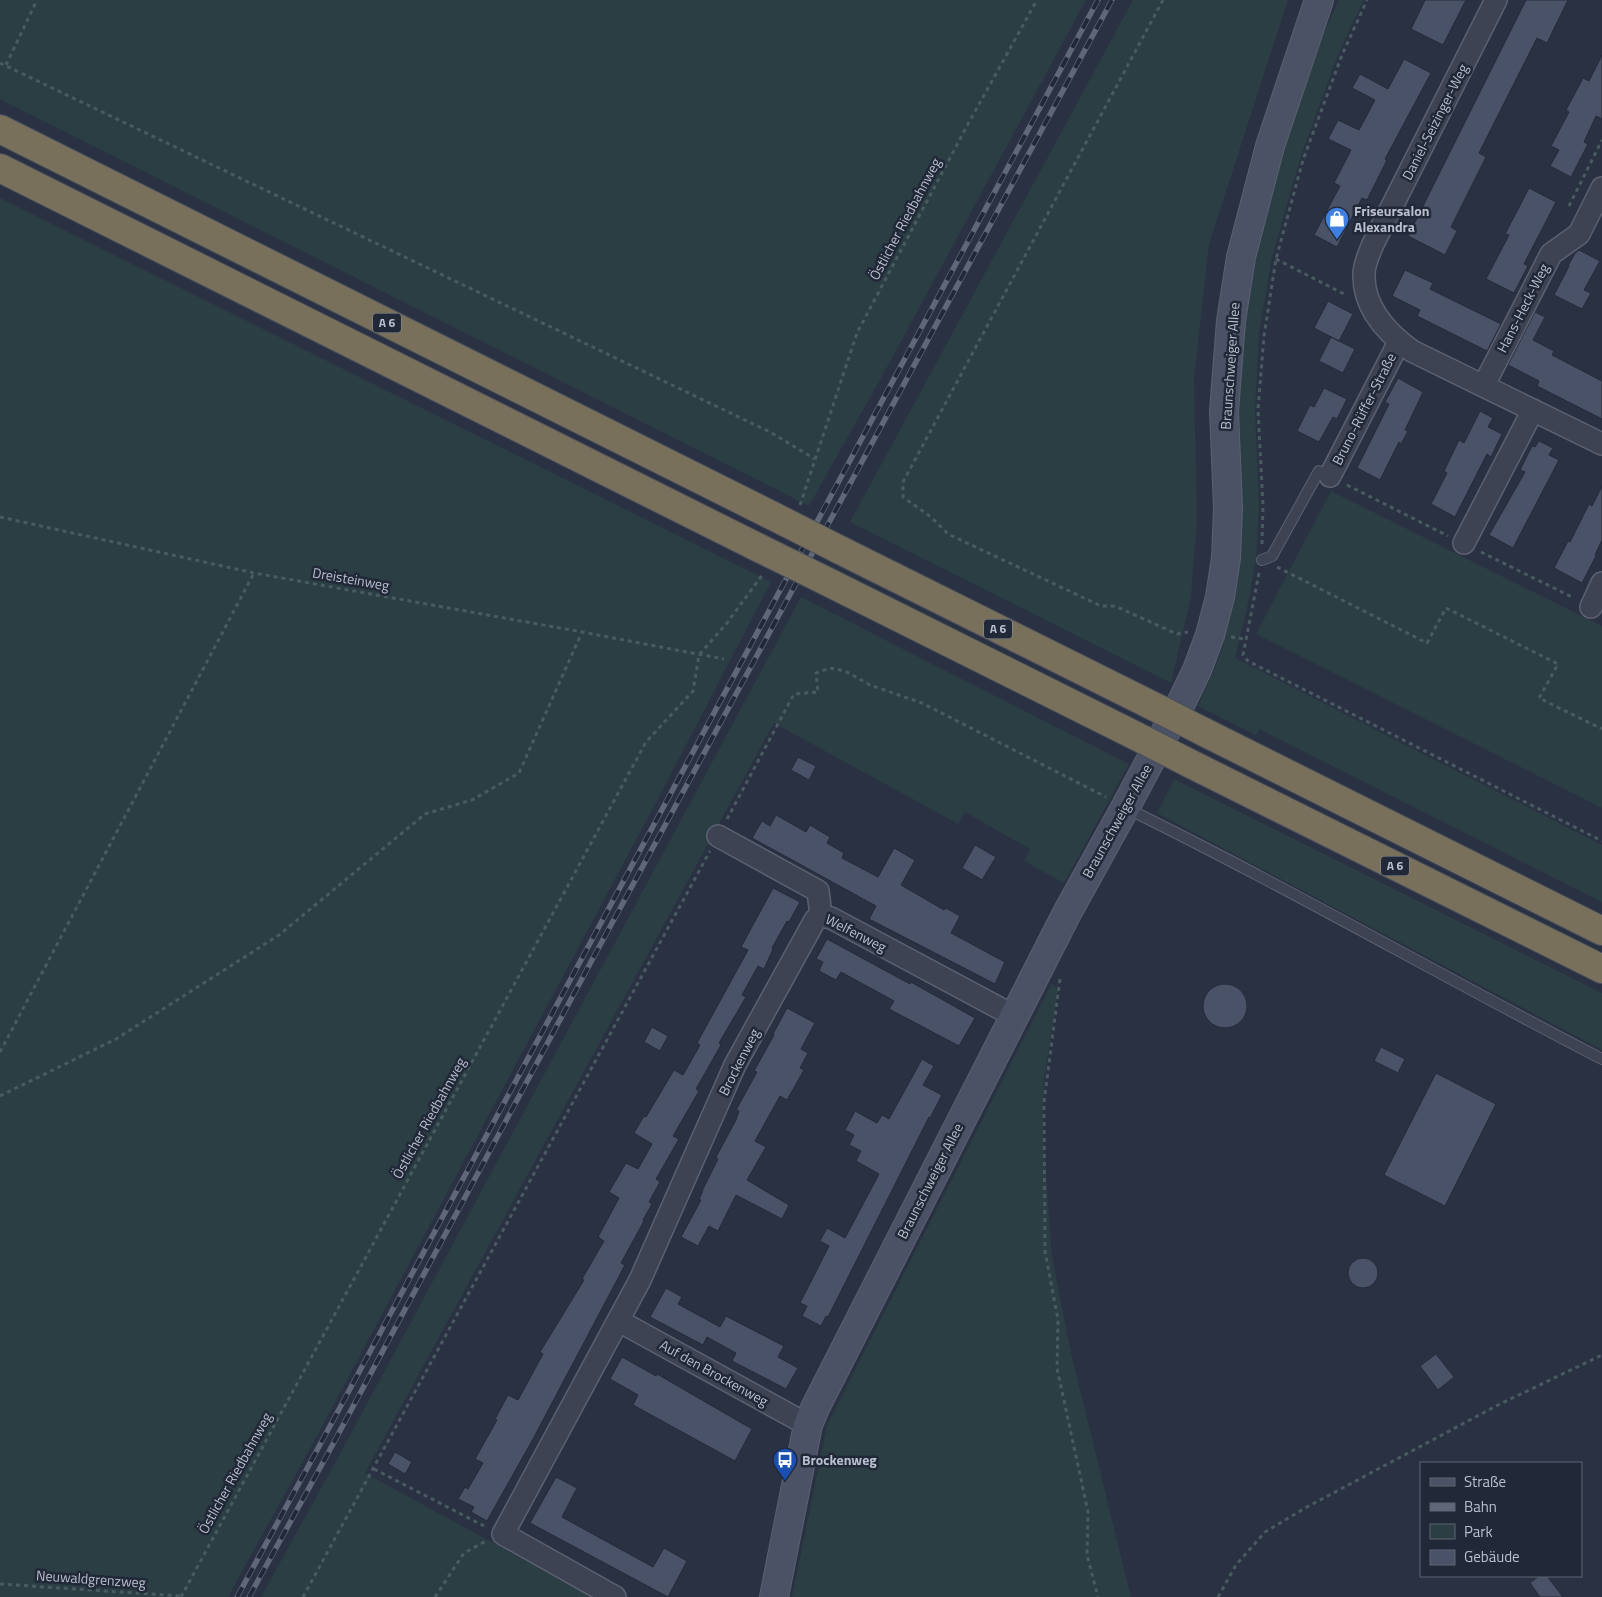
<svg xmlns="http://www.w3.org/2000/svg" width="1602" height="1597" viewBox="0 0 1602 1597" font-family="'Titillium Web',sans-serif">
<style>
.green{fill:#2b3e44}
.building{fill:#4a5267;stroke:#242a3a}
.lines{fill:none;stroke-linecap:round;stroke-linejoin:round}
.lane-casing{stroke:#5b6170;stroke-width:12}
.street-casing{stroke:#5b6170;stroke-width:24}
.secondary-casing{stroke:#5b6170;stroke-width:30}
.highway-casing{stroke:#484e5d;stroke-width:30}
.path{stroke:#495b60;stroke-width:3;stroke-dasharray:4 4;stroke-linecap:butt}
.lane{stroke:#3d4353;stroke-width:10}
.street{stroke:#3d4353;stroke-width:21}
.secondary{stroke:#4b5265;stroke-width:28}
.highway{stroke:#78705a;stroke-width:28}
.rail-casing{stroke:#5f6779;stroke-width:5.5}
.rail{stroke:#212838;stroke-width:4;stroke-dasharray:11;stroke-linecap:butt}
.highway-bridge-casing{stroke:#484e5d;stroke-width:30;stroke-linecap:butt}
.highway-bridge{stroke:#78705a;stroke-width:28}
.labels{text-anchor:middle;stroke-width:5;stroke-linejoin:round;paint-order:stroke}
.shield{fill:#212838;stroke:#8c92a0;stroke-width:1}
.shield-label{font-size:12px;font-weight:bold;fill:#babfcc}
.street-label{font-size:14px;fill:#babfcc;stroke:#212838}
.poi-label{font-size:14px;font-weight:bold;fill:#babfcc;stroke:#212838;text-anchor:start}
</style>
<rect width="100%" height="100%" fill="#293143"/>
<path class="green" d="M0 0H1086L891 360 809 506 0 99Z
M1133 0H1288L1209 244 1194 379 1197 518 1191 597 1171 683 850 522Z
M1339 0H1364L1339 52 1300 159 1272 257 1259 333 1255 409 1259 506 1256 560 1248 604 1235 658 1602 845V902L1259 729 1256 735 1198 706 1214 670 1224 643 1222 630 1241 327 1253 252 1281 151 1319 43Z
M0 198 771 582 658 799 310 1449 228 1597H0Z
M1331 491 1602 626V808L1256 634Z
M801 597 1129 764 1064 883 1024 861 1030 849 965 812 958 824 774 723 365 1473 593 1597H261L335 1463Z
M1174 779 1602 993V1050L1157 813Z
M1052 983 1058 991 1044 1079 1043 1133 1052 1256 1071 1353 1131 1597H792L827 1425Z"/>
<path class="building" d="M1425 0H1466L1443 45 1411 29Z
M1526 0H1568L1547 43 1537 38 1479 153 1486 157 1451 227 1457 231 1445 255 1408 236Z
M1602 55V119L1596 116 1584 142 1588 144 1571 177 1550 166 1559 150 1551 146 1569 112 1566 110 1583 78 1589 81Z
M1404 59 1431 73 1385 159 1387 160 1367 200 1362 198 1337 247 1314 235 1340 186 1334 183 1351 150 1328 139 1338 120 1359 130 1375 100 1352 88 1360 74 1388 89Z
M1529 188 1556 202 1524 264 1528 266 1514 293 1486 279 1509 235 1505 234Z
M1579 250 1600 261 1584 290 1591 293 1582 309 1554 295 1569 266H1568L1575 253Z
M1405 270 1433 283 1430 289 1501 324 1487 351 1417 316 1420 310 1392 296Z
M1328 301 1353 314 1339 341 1355 349 1343 373 1319 361 1331 337 1339 341 1314 328Z
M1535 312 1545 317 1533 340 1554 351 1552 355 1602 381V419L1537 386 1539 381 1508 365Z
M1398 378 1423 392 1405 430 1408 431 1401 444 1399 442 1380 480 1357 468 1389 404 1385 402Z
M1324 388 1347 399 1337 419 1333 417 1319 442 1297 431 1310 405 1314 407Z
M1480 411 1493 418 1488 427 1502 434 1491 457 1487 454 1455 517 1431 504 1447 473 1444 471 1459 440 1464 443Z
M1539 441 1553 448 1549 455 1559 460 1513 548 1489 535 1525 472 1520 470 1532 446 1535 447Z
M1602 486V540L1595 555 1596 556 1582 583 1554 568 1568 541 1570 542 1589 504 1592 506Z
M798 757 816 766 809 780 791 770Z
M776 815 806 832 810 825 830 837 827 843 844 853 842 858 878 877 894 848 915 860 901 885 944 910 946 908 960 916 951 933 1005 962 995 984 869 919 876 906 752 838 762 821 770 826Z
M975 845 996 857 982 880 962 868Z
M773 888 800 902 789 922 787 921 772 948 773 949 764 969 758 966 742 995 746 997 719 1043 721 1045 696 1089 699 1091 673 1136 679 1139 656 1179 660 1182 649 1202 652 1204 643 1220 644 1221 621 1263 625 1265 533 1439 487 1521 471 1512 474 1507 458 1499 465 1487 468 1489 483 1463 475 1459 497 1420 495 1419 508 1395 518 1400 543 1354 540 1352 584 1280 582 1279 604 1241 598 1237 619 1198 609 1192 626 1163 638 1169 652 1144 634 1133 644 1116 646 1117 674 1070 683 1075 700 1045 697 1043 748 950 741 947Z
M827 939 910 984 911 982 975 1018 959 1046 889 1009 894 1001 841 972 836 980 819 971 823 962 816 959Z
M1203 1006a22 22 0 1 1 44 0a22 22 0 1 1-44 0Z
M787 1008 815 1023 801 1049 808 1053 800 1068 804 1070 787 1100 780 1096 755 1141 766 1147 747 1180 789 1205 782 1219 736 1195 718 1231 709 1226 698 1246 681 1237 701 1200 699 1199 703 1191H702L718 1159 716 1157 736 1120 739 1111 736 1110 757 1072 754 1071 774 1035 773 1034Z
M652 1027 668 1036 660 1051 644 1042Z
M1381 1047 1405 1059 1398 1073 1374 1061Z
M922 1059 934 1066 923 1085 942 1095 930 1118 929 1117 828 1317 826 1316 821 1326 802 1316 807 1306 800 1303 829 1246 820 1241 827 1228 845 1238 879 1174 856 1161 861 1151 849 1145 854 1135 845 1130 855 1111 877 1123 882 1115 889 1119Z
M1436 1073 1496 1104 1445 1206 1384 1175Z
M1348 1273a15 15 0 1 1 30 0a15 15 0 1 1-30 0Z
M666 1288 682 1297 678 1304 720 1327 726 1316 784 1346 778 1357 798 1368 786 1389 732 1361 736 1353 707 1337 703 1345 650 1317Z
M1436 1354 1454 1377 1438 1390 1420 1366Z
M622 1357 656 1376 657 1374 752 1429 735 1461 633 1405 638 1395 610 1379Z
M395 1452 412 1462 405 1474 388 1464Z
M556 1477 577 1488 562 1517 653 1567 664 1548 687 1561 668 1597 530 1523Z
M1539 1576H1547L1563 1597H1540L1530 1583Z"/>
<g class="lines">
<defs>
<path id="lane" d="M1262 560 1272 556 1319 471
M1126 808C1287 887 1443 977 1602 1059"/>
<path id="street" d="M1496 0 1373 244C1369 254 1364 264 1364 274 1363 307 1387 333 1412 351L1602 444
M1484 385 1551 254 1579 234 1602 188
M1330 476 1399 342
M1464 543 1533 410
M1591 607 1602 583
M718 836 818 891 821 916
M821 916 831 918 1014 1016
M619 1321 808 1425
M615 1597 503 1534 640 1280 735 1065 815 920 821 916"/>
<path id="secondary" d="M774 1597 808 1425 815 1408 1067 913 1125 808 1182 701 1197 670 1210 635 1220 597 1226 558 1228 508 1224 411 1231 321 1241 257 1270 146 1319 0"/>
<path id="highway" d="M0 129 775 517
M0 168 759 548
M838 549 1159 709
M822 579 1144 740
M1204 732 1602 931
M1189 763 1602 969"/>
</defs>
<use href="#lane" class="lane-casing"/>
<use href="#street" class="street-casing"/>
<use href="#secondary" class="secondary-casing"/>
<use href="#highway" class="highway-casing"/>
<path class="path" d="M1163 0 903 482V497L931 517 948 534 1101 606H1115L1177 634 1188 632
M0 63 770 432 815 459
M6 65 37 0
M1569 206 1602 140
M1276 259 1342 293 1347 292
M1347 485 1448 536
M800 505 857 333 968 124 1037 0
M0 517 254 573 582 632 724 659
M1262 544 1263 506 1258 409 1264 336 1276 259 1303 160 1342 55 1367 0
M1481 552 1574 598
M1277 567 1427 643 1446 608 1558 664 1539 698 1602 729
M1259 573 1243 655 1248 661 1602 841
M1231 637 1245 639
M727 819 794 694 818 692 816 673 830 668 845 671 870 685 922 703 1106 797
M1060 979 1044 1102 1045 1251 1058 1320 1057 1368 1088 1512 1087 1555 1098 1597
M0 1052 254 573
M0 1096 116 1039 279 935 425 814 472 800 519 773 582 632
M374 1469 486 1527
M0 1584 181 1596
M181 1597 646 742 693 691 699 655 727 623 763 574
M303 1597 710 851
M435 1597 464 1553 486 1541
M1218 1597 1236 1565 1265 1532 1307 1507 1498 1405 1602 1355"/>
<use href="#lane" class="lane"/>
<use href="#street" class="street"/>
<use href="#secondary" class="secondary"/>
<use href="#highway" class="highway"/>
<defs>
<path id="rail" d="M237 1597 316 1452 1098 0
M249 1597 326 1457 592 960 1112 0"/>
</defs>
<use href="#rail" class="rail-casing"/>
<use href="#rail" class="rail"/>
<defs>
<path id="highway-bridge" d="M775 517 838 549
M759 548 822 579
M1159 709 1204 732
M1144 740 1189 763"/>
</defs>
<use href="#highway-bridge" class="highway-bridge-casing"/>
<use href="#highway-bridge" class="highway-bridge"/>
</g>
<defs>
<symbol id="shop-pin" viewBox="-11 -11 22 30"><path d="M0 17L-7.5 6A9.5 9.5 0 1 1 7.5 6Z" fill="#3f7fe0" stroke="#212838"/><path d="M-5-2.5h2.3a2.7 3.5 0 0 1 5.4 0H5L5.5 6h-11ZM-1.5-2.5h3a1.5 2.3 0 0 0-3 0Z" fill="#fff"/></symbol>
<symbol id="bus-pin" viewBox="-11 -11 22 30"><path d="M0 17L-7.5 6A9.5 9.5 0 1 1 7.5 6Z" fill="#1a4fb4" stroke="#212838"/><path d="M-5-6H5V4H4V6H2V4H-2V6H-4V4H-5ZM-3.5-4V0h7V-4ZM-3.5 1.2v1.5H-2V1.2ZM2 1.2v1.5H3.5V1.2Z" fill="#fff"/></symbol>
</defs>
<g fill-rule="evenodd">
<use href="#shop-pin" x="1323" y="205" width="28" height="38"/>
<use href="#bus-pin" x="771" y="1446" width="28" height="38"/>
</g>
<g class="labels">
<g class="shield">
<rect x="373" y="313.5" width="28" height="19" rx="4"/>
<rect x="984" y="619.5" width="28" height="19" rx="4"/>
<rect x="1381" y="856.5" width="28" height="19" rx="4"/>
</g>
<g class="shield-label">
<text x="387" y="327">A 6</text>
<text x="998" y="633">A 6</text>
<text x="1395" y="870">A 6</text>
</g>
<g class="street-label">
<text transform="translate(1435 122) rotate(-63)" y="5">Daniel-Seizinger-Weg</text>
<text transform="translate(905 219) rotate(-62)" y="5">Östlicher Riedbahnweg</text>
<text transform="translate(1523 308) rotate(-63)" y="5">Hans-Heck-Weg</text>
<text transform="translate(1230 366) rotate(-86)" y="5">Braunschweiger Allee</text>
<text transform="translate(1364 409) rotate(-63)" y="5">Bruno-Rüffer-Straße</text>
<text transform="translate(351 579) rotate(10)" y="5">Dreisteinweg</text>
<text transform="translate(1117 821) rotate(-61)" y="5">Braunschweiger Allee</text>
<text transform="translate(856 933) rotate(27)" y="5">Welfenweg</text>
<text transform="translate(739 1062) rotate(-63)" y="5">Brockenweg</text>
<text transform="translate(429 1118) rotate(-61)" y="5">Östlicher Riedbahnweg</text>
<text transform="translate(930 1181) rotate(-63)" y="5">Braunschweiger Allee</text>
<text transform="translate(714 1373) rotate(29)" y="5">Auf den Brockenweg</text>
<text transform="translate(235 1473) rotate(-61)" y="5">Östlicher Riedbahnweg</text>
<text transform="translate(91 1579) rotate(4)" y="5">Neuwaldgrenzweg</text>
</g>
<g class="poi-label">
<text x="1354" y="216">Friseursalon<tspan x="1354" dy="16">Alexandra</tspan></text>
<text x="802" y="1465">Brockenweg</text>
</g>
</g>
<rect x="1420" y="1462" width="162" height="115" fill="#212838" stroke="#5e6473"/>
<rect x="1430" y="1478" width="25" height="8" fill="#4b5265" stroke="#5e6473"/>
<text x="1464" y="1487" font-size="15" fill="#babfcc">Straße</text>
<rect x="1430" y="1503" width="25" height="8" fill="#5f6779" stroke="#5e6473"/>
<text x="1464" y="1512" font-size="15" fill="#babfcc">Bahn</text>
<rect x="1430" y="1524" width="25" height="15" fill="#2b3e44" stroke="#5e6473"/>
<text x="1464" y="1537" font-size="15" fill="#babfcc">Park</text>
<rect x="1430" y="1550" width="25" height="15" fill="#4a5267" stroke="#5e6473"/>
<text x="1464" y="1562" font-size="15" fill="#babfcc">Gebäude</text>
</svg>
